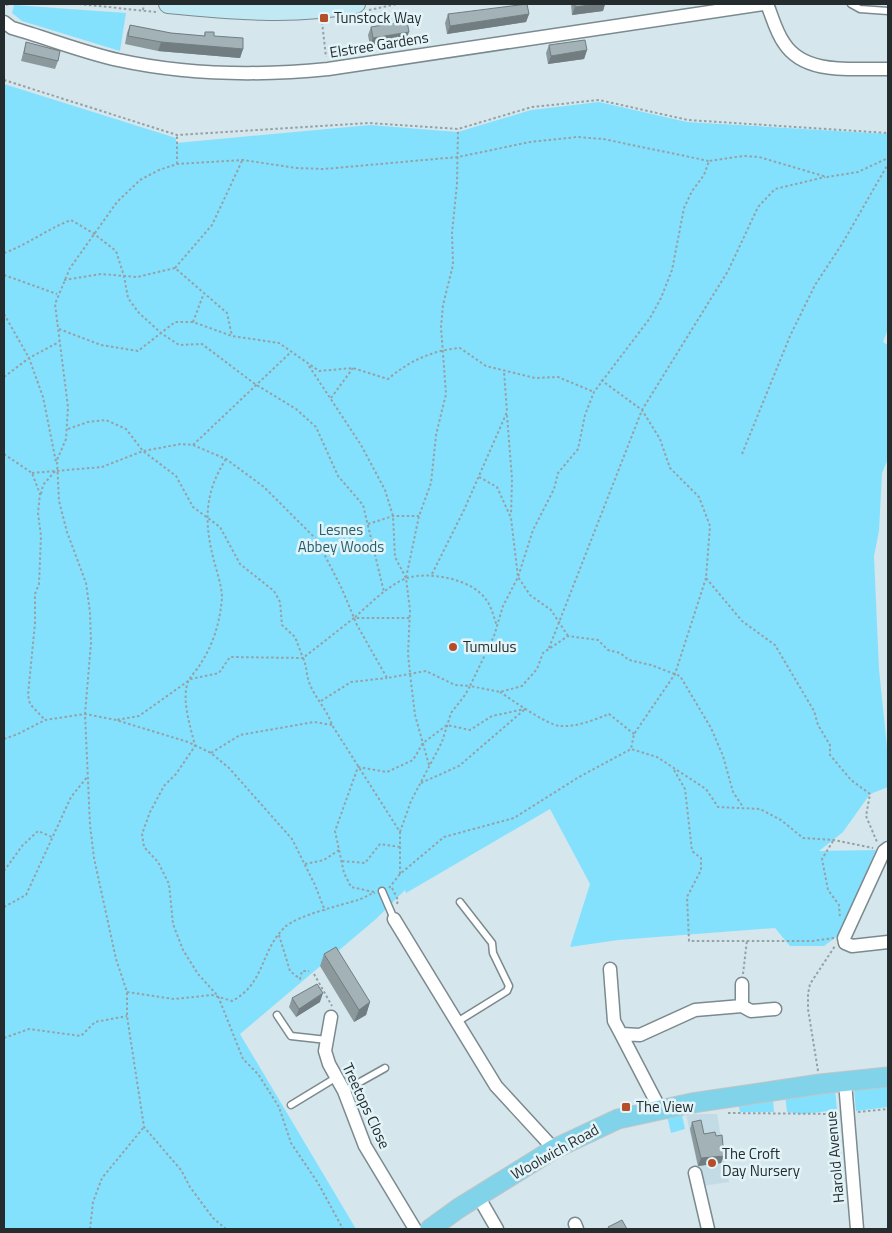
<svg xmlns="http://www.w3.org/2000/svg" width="892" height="1233" viewBox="0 0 892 1233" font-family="'Titillium Web',sans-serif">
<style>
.built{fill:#c3dbe4}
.green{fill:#84e1fe}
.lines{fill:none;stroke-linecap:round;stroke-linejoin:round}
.service-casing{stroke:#7b8a8f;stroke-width:9}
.minor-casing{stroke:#7b8a8f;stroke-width:15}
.secondary-casing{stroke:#7b8a8f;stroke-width:20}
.primary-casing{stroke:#c2c4c4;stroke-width:21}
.path{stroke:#94a1a5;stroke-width:2;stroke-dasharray:2.5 2.5;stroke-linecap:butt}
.service{stroke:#fff;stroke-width:6}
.minor{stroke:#fff;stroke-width:12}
.secondary{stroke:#c0e9f4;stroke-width:18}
.primary{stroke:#80d3e8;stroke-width:19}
.wall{fill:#8b999d}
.shaded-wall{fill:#717d80}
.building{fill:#a2b2b7;stroke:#717d80}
.poi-dot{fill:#b54e28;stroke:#e3f4f9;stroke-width:2}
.labels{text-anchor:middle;stroke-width:5;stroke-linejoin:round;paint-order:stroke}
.poi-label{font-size:15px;fill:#252c2e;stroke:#e3f4f9;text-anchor:start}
.street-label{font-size:15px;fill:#252c2e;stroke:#e3f4f9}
.park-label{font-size:15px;fill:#275e6d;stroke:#e3f4f9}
</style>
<rect width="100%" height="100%" fill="#d5e6ec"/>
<path class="built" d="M686 1114H717L729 1182 702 1186Z"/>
<path class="green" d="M14 5 126 13 120 51 22 21 12 13Z
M4 84 176 138V143L370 125 458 132 531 110 599 102 687 122 888 134V329L883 342 888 345V459L882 473 879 531 874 556 879 669 888 757V787L870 794 843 832 819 851 876 850 839 935 824 946H790L775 928 618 940 570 947 590 884 550 809 406 893 405 890 376 919 240 1034 356 1229H4Z
M888 1086V1107L856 1111 854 1090Z
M835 1089 837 1110 803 1114 787 1112 785 1095Z
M773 1099 774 1112H740L738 1102Z
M682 1115 685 1129 671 1133 667 1116Z"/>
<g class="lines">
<defs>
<path id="service" d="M851 4 860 9 888 11
M382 891 394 919
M277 1015 291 1036 327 1040
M457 1022 507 991 509 986 493 953 492 943 460 902
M344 1091 385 1068
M291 1105 337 1077"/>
<path id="minor" d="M767 4C772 16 776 32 784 43 805 76 854 68 888 69
M4 22 12 28C47 38 82 52 118 60 187 75 258 76 328 69L763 4
M888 848 884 851 844 938 845 943 852 946 888 942
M394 919 496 1086 554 1149
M610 969 614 1021 621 1034 640 1035 695 1010 742 1006 751 1011 775 1009
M742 1006V984
M331 1017 325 1051 329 1064 344 1091 365 1146 415 1229
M621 1034 660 1109
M845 1082 857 1229
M695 1173 708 1229
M478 1196 497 1229
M575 1224 577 1229"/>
<path id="secondary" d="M168 4C230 10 294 16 356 4"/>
<path id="primary" d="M430 1229 459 1208 554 1149 618 1119 692 1103 820 1084 888 1077"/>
</defs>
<use href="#service" class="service-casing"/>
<use href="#minor" class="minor-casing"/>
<use href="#secondary" class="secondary-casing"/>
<use href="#primary" class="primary-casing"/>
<path class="path" d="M79 4 156 12
M6 5 9 4
M143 10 144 4
M369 10 397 4
M322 22 326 57
M4 80 177 135 369 123 458 129 532 107 599 100 688 120 888 133
M177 164V135
M4 253C29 244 47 229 71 220L93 233 116 251 124 276 128 298 139 313 161 333 179 345 202 344 255 384 296 409 316 427 338 476 363 505 384 592
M175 268 212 225 242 161
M4 275 57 294
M64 280 101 274 137 277 175 268 227 313 232 336
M4 314 29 358 43 397 56 462
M193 322 204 293
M59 329 101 345 138 351 175 322H193L232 336 279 343 319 371 353 368 388 379C409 361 433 350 460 348L486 366 535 378 558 377 594 392
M309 366 361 445 385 490 393 516 395 557 406 578
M4 377 29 358 59 342
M601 380 642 410 660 439 670 468 699 497 710 526 706 578 742 621 775 645 814 711 818 725 830 745V755L851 780 870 794 866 816 877 842
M331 398 353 368
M507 415 512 479 511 515
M68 429 88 422 106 420 126 429 143 451 176 476 193 507 220 527 240 564 274 591 280 602 282 625 295 637 303 658 230 657 219 673 191 679 139 716 116 720
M193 445 291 352
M4 454 32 473 40 494 38 513 41 536 39 584 35 594V623L28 695 30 704 45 720
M742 454 790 336 815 285 842 244 888 164
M226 459C204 493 204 523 214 561 217 572 222 587 222 598 220 621 214 643 201 663 198 669 191 675 188 682 181 700 191 728 195 746L176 774 164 786 150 812 142 834 144 847 158 862 169 884 173 924 183 950 198 974 218 996 243 1059 258 1074 279 1107 291 1143 318 1183 343 1229
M32 473 102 467 143 451 181 444 193 445 226 459 264 487 317 540 342 589 357 625 387 678 426 671 455 685 470 686 494 636 503 606 518 577 533 530 554 489 558 473 578 449 585 415 594 392 650 318 661 298 672 270 684 208 692 191 704 175 709 161 743 156 759 157 827 177 858 172 888 158
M479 477 497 487 511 518 518 577 530 595 551 610 568 636
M41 494 43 485 57 469
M368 524 393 516H419
M432 574 464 510 507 412 504 371
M706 578 675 674 634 734 631 749 657 757 706 789 718 807 760 809 781 820 803 838 834 840 873 848
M355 617C370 604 388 585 407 578 429 571 474 579 487 601 492 608 494 618 497 626
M549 648 642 410 728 271 758 207 775 189 825 177
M500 692C512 700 547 725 560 726 577 727 594 720 609 714L634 734
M321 701 351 682 387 678
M4 739 18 734 45 720 85 714 116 720 188 742 211 753 229 768 292 839 315 885 325 911
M211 753 240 735 314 722 332 725
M429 765 415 715 411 682 408 654 410 610 406 578 419 516 431 483 436 435 446 394 441 327 443 305 453 265 452 233 457 184 458 129
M674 770 685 789 692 851 701 858V870L687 897 689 941H812L834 938
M421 783 459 766 524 710
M400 832 411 801 442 742 451 713 465 695 470 686 500 692 522 686 537 669 543 653 568 636 598 640 608 650 620 653 629 660 651 665 680 676 711 728 723 756 733 792 743 807
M833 841 822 859 828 890 839 905 840 918
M342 861 365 863 380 844 400 847
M305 864 324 860 339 850
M4 871 22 846 38 831 52 837
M400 874V832L332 725C327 709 314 697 309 682 306 674 307 666 303 658L354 618H410
M389 888 400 874 444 837 514 818 579 777 631 749
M392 888 398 900 397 904
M374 892 351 887 344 873 335 831 358 767 387 772 413 760 423 743 447 725 470 730 492 716 525 709
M4 907 26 895 71 797 88 776
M279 935 290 971 300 979 302 971H309
M314 974 332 1006
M743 974 747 940
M127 992 174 999 212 995 232 1001C265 984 260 951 285 927 296 916 341 905 358 900 364 898 369 894 375 893
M4 1038 29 1029 81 1036 95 1022 127 1016
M818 1071 808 1009V994L810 984 835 946
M858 1112 888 1109
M728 1113 836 1114
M90 1229 93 1202 102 1178 144 1127
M226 1229 213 1218 190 1187 181 1170 144 1127 127 1016V992L116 959 94 858 90 825 85 714 91 643 90 612 86 583 67 532 59 501 57 460 66 439 68 407 55 304 70 268 117 202 140 180 159 170 177 164 243 160 296 168 324 169 458 157 530 142 577 137 603 139 709 161"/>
<use href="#service" class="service"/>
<use href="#minor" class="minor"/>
<use href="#secondary" class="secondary"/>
<use href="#primary" class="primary"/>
</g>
<path class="wall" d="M571 4H605L603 11 572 15Z
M448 14H529L526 22 447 34 445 23Z
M130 25 171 33 204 36 205 32 243 49 240 58 158 51 125 44 127 33Z
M371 27 406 40 370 46 368 35Z
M26 42 58 61 55 69 21 61Z
M549 45 587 50 584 59 548 64 546 53Z
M324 954 370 1002 366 1015 354 1022 320 966Z
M292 998 320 1002 296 1017 289 1007Z
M692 1122 704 1134 721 1163 698 1166 690 1129Z"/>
<path class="shaded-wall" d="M598 4H605L603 11 572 15 575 7Z
M529 14 526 22 447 34 450 26Z
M409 32 406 40 370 46 373 38Z
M161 42 243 49 240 58 158 51Z
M587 50 584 59 548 64 551 56Z
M323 993 320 1002 296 1017 299 1009Z
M370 1002 366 1015 354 1022 359 1010Z
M724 1156 721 1163 698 1166 701 1158Z"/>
<path class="building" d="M527 4 529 14 450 26 448 14Z
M575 4H598L575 7Z
M407 21 409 32 373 38 371 27Z
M130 25 171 33 205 36V32H214V36L243 38V49L161 42 128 36Z
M585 40 587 50 551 56 549 45Z
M26 42 60 51 58 61 24 53Z
M336 947 370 1002 359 1010 324 954Z
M317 984 323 993 299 1009 292 998Z
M701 1120 704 1134 715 1132 716 1136 722 1135 724 1156 701 1158 692 1122Z
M622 1220 627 1229H609L608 1227Z"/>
<g class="poi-dot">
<rect x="319" y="13" width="10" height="10" rx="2.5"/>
<circle cx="453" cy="647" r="5"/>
<rect x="621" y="1102" width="10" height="10" rx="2.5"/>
<circle cx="712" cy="1163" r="5"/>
</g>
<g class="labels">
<g class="poi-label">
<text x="334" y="23">Tunstock Way</text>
<text x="463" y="652">Tumulus</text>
<text x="636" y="1112">The View</text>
<text x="722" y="1159">The Croft<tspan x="722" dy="17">Day Nursery</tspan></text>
</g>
<g class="street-label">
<text transform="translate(379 45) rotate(-9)" y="5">Elstree Gardens</text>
<text transform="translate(366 1106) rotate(65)" y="5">Treetops Close</text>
<text transform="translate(555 1152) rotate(-29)" y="5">Woolwich Road</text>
<text transform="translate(835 1157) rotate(-95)" y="5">Harold Avenue</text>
</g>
<g class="park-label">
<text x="341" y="535">Lesnes<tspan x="341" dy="17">Abbey Woods</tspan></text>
</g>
</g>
<rect width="892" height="1233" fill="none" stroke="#252c2e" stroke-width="10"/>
</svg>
